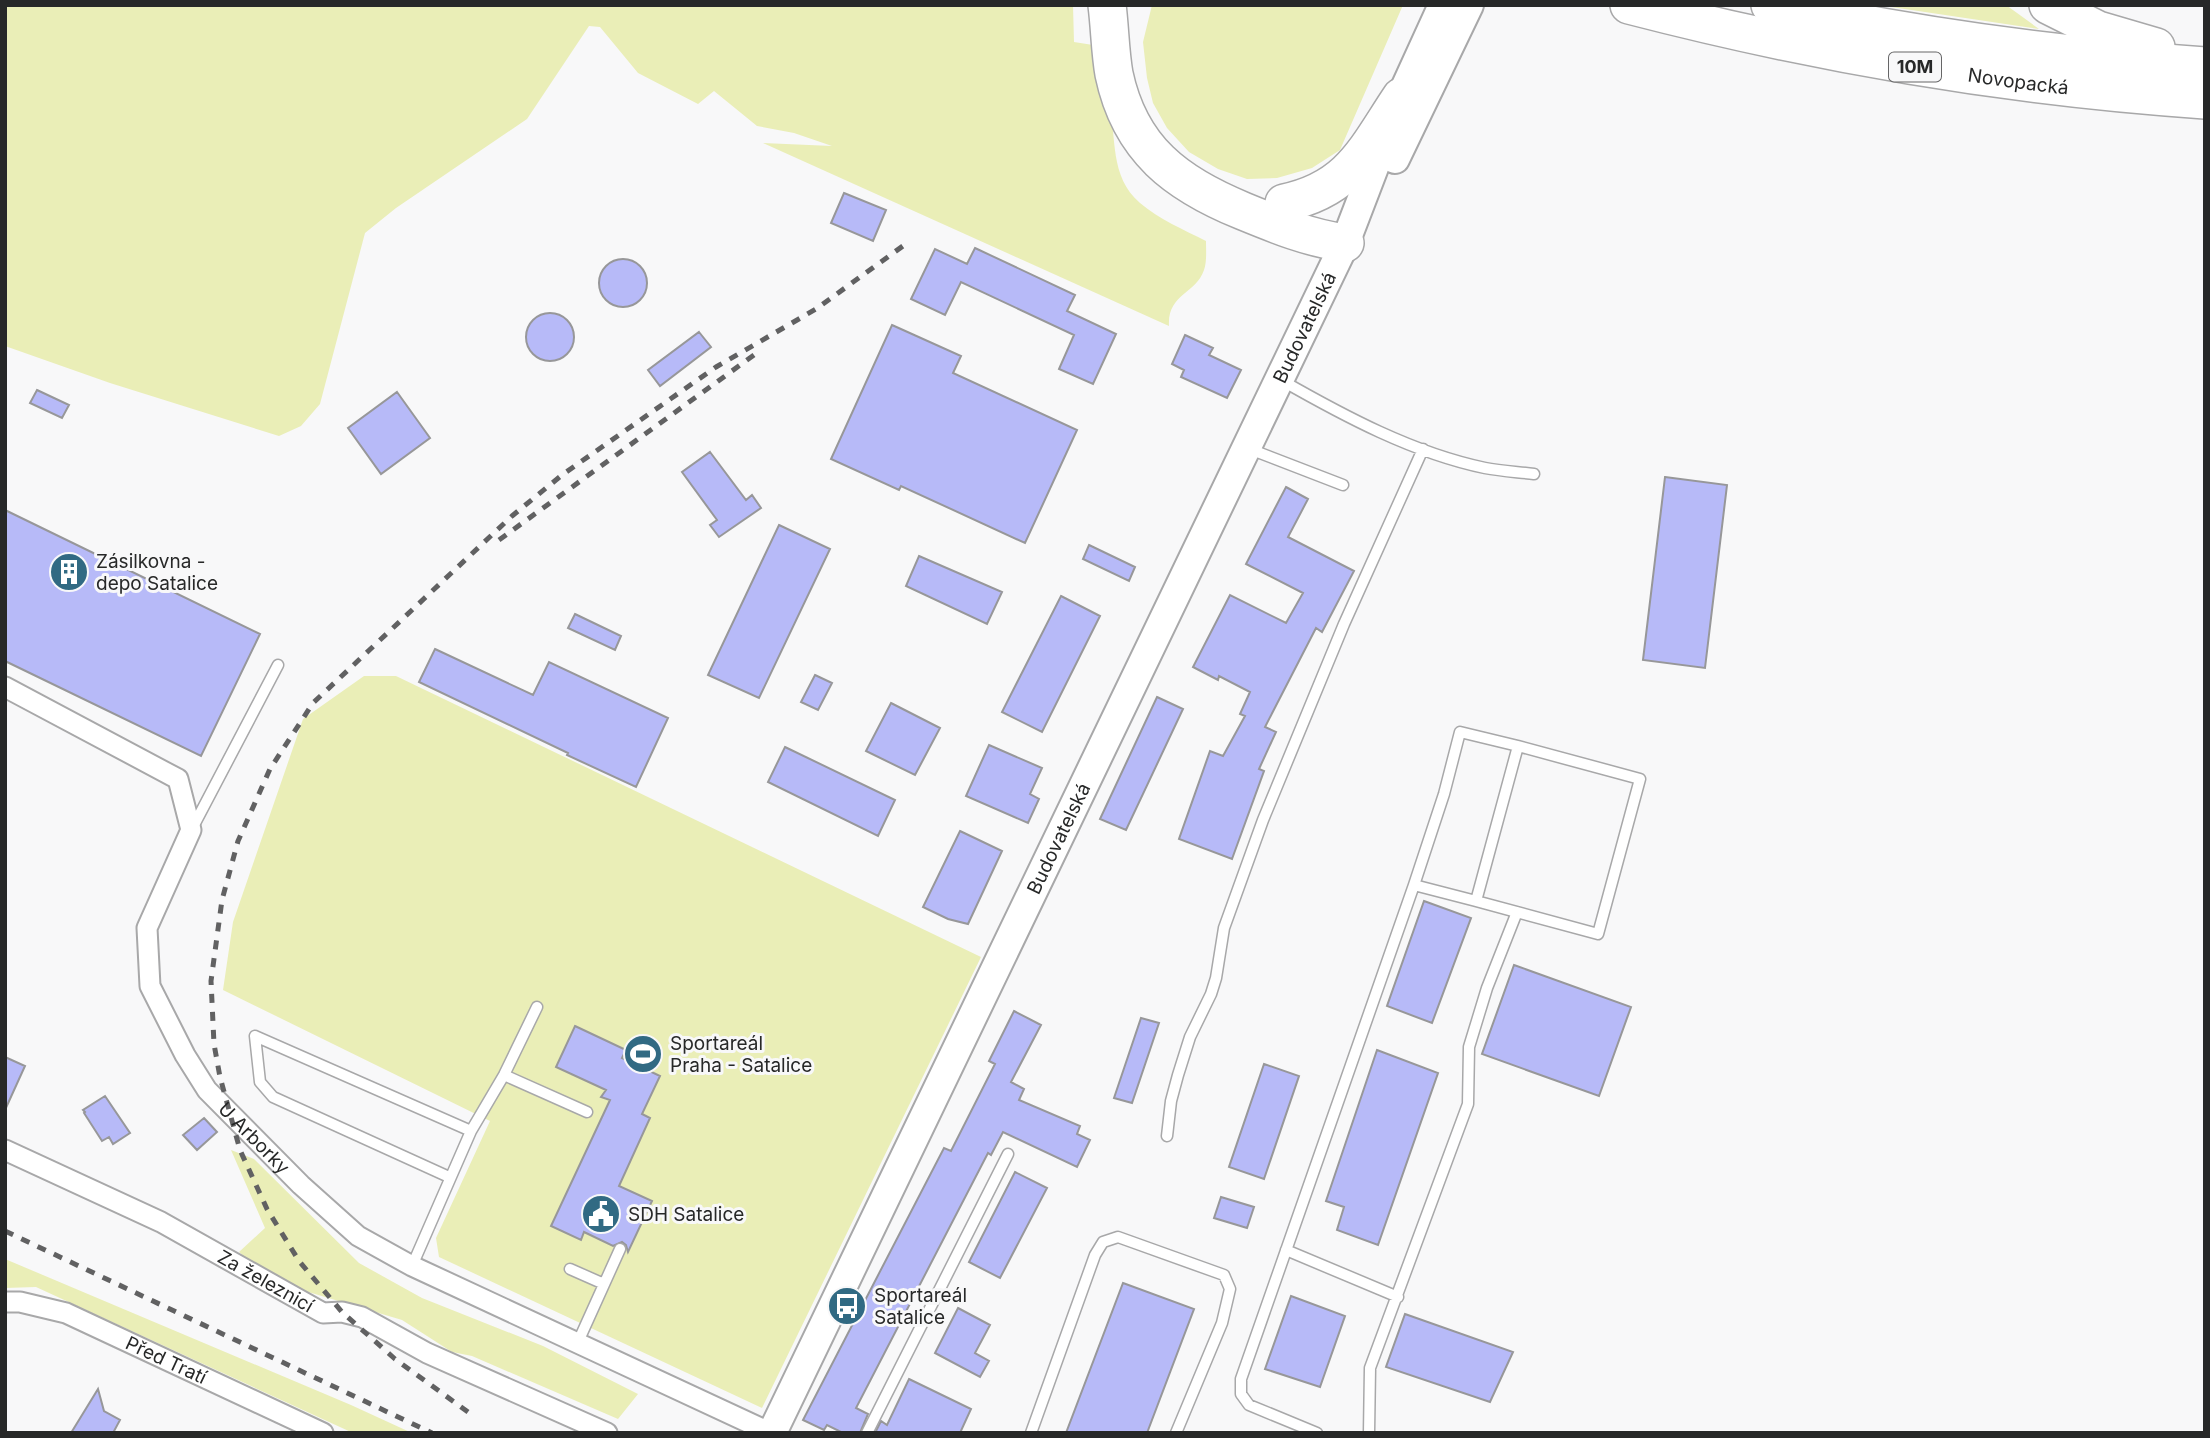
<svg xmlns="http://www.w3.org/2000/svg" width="2210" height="1438" viewBox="0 0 2210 1438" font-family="Inter,sans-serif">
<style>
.green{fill:#eaeeb7}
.building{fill:#b7baf8;stroke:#979799;stroke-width:2}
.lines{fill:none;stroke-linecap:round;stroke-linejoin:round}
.lane-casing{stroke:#a8a8a9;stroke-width:13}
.street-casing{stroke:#a8a8a9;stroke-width:23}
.secondary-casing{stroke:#a8a8a9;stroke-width:32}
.highway-casing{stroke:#a8a8a9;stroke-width:40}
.lane{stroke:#fff;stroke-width:10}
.street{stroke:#fff;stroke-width:19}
.secondary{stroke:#fff;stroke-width:28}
.highway{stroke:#fff;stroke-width:37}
.rail{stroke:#616162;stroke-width:5;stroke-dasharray:9 9;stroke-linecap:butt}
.labels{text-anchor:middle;stroke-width:6;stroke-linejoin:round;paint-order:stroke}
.shield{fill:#f8f8f9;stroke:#666667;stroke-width:2}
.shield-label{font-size:18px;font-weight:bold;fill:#272828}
.street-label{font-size:19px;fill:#272828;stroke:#f8f8f9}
.poi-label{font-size:19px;fill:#272828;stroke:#f8f8f9;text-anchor:start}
</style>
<rect width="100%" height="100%" fill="#f8f8f9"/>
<path class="green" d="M5 5H1073L1074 42 1093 45C1098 64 1104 83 1109 102 1117 138 1109 176 1140 203 1159 219 1184 230 1206 241 1206 249 1207 262 1204 270 1196 294 1167 294 1169 326L763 143 832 146 794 133 757 126 714 91 698 104 638 73 600 27 589 26 527 119 396 208 365 233 320 404 301 426 279 436 110 383 5 346Z
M1152 5H1403L1340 150 1312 168 1277 178 1247 179 1218 169 1189 152 1167 128 1153 103 1147 78 1143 42Z
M1878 5H2006L2039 29Z
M364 676H396L981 957 762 1408 439 1257 436 1238 490 1121 223 990 233 922 303 719Z
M231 1150 254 1159 359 1263 422 1298 543 1346 638 1394 618 1419 472 1356 452 1352 402 1320 275 1282 239 1252 265 1228Z
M5 1259 351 1405 412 1433H353L36 1287 5 1288Z"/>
<path class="building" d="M844 193 886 210 873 241 831 223Z
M975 248 1075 295 1067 311 1116 334 1093 384 1059 369 1074 335 961 282 945 315 911 299 935 249 967 264Z
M599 283a24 24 0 1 1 48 0a24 24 0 1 1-48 0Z
M526 337a24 24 0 1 1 48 0a24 24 0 1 1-48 0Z
M892 325 961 356 953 373 1077 430 1025 543 901 486 899 490 831 459Z
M699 332 711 347 660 386 648 370Z
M1185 335 1213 348 1209 355 1241 370 1227 398 1181 377 1184 370 1172 364Z
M37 390 69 405 62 418 30 403Z
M397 392 430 438 381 474 348 428Z
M710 452 746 500 752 495 761 508 719 537 710 525 717 520 682 472Z
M1665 477 1727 485 1705 668 1643 660Z
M1286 487 1308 499 1288 537 1354 571 1322 632 1316 628 1265 727 1276 732 1259 769 1264 771 1232 859 1179 839 1210 751 1223 756 1245 716 1240 714 1250 692 1219 676 1218 680 1193 667 1230 595 1286 623 1303 593 1246 564Z
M5 510 260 634 201 756 5 661Z
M779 525 830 549 759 698 708 675Z
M1089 545 1135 567 1129 581 1083 559Z
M919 556 1002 592 987 624 906 586Z
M1061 596 1100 616 1042 732 1002 712Z
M575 614 621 636 615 650 568 628Z
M435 649 533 695 549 662 668 718 636 787 567 755 568 753 419 682Z
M815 675 832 683 818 710 801 702Z
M1157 697 1183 709 1126 830 1100 819Z
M891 703 940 728 915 775 866 751Z
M989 745 1042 768 1030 794 1039 799 1028 823 966 796Z
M785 747 895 800 878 836 768 782Z
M960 831 1002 851 968 924 948 919 923 907Z
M1424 901 1471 918 1432 1023 1387 1006Z
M1514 965 1631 1007 1599 1096 1482 1054Z
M1014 1011 1041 1025 1011 1082 1024 1089 1019 1100 1080 1126 1077 1134 1090 1140 1077 1167 1003 1132 991 1155 988 1153 856 1408 868 1414 860 1433H843L827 1425 824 1430 803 1420 944 1148 951 1151 995 1064 989 1061Z
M1141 1018 1159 1023 1132 1103 1114 1098Z
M575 1026 626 1050 622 1058 660 1076 642 1114 650 1118 619 1186 652 1201 628 1252 626 1245 622 1242 613 1246 584 1232 581 1240 551 1226 610 1100 601 1097 606 1090 556 1067Z
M1377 1050 1438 1073 1378 1245 1337 1230 1344 1207 1326 1201Z
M5 1057 25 1066 5 1110Z
M1264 1064 1299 1076 1264 1179 1229 1167Z
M105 1096 130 1133 113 1144 109 1137 102 1141 84 1113 85 1112 83 1110Z
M204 1118 217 1132 197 1150 183 1135Z
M1015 1172 1047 1188 1000 1278 969 1262Z
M1221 1197 1254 1207 1247 1228 1214 1218Z
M1123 1283 1194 1309 1147 1433H1066Z
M1291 1296 1345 1316 1320 1387 1265 1369Z
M958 1308 990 1325 975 1353 989 1361 980 1377 935 1353Z
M1405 1314 1513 1352 1490 1402 1386 1367Z
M909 1379 971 1409 960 1433H875L881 1421 887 1425Z
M98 1389 104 1411 120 1420 113 1433H71Z"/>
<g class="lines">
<defs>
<path id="lane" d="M1281 380C1344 416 1413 453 1485 468 1501 471 1518 472 1534 474
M1247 448 1343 485
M1518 746 1640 779 1598 934 1476 901Z
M193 827 278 665
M1414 885 1476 901
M255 1036 260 1082 273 1097 449 1177
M255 1036 471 1131
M504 1075 587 1112
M1167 1136 1171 1101 1178 1075 1190 1037 1211 994 1216 978 1224 928 1263 820 1344 624 1423 449
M1286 1250 1398 1297
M412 1266 471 1131 504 1075 537 1007
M570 1269 604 1284
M578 1342 620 1249
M867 1433 1008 1154
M1031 1433 1095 1255 1103 1242 1118 1237 1224 1275 1230 1289 1222 1323 1176 1433
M1317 1433 1249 1405 1241 1394V1379L1414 885 1444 794 1460 732 1518 746
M1369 1433 1370 1368 1468 1104 1469 1047 1487 988 1517 912"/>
<g id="street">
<path id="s1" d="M5 687 178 779 191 830 147 928 150 986 185 1055 207 1090 301 1185 358 1236 412 1266 771 1433"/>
<path id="s2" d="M5 1150 161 1222 323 1313 342 1312 362 1317 427 1353 607 1433"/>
<path id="s3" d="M5 1302H20L66 1313 323 1433"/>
</g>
<g id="secondary">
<path d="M1395 159 1469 5"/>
<path id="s4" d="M772 1433 1345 243 1401 97 1443 5"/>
</g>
<g id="highway">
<path d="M1107 5C1110 28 1110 52 1114 74 1130 150 1177 184 1243 211 1277 225 1309 238 1345 243"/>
<path id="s5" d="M1629 5C1818 54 2010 87 2205 100"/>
<path d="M1770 5C1913 36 2058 56 2205 66"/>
<path d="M2048 5 2098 30 2156 47"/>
<path d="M1284 203C1351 189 1366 149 1401 97"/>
</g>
</defs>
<use href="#lane" class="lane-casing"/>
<use href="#street" class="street-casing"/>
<use href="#secondary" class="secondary-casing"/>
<use href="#highway" class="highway-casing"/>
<use href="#lane" class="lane"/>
<use href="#street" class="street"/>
<use href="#secondary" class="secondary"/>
<use href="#highway" class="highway"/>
<path class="rail" d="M499 540 754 355
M5 1231 432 1433
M468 1412 395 1359 342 1312 299 1261 267 1209 240 1150 220 1077 214 1044 211 981 222 900 238 841 270 769 313 703 512 516 562 475 716 367 816 309 907 243"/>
</g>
<defs>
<symbol id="building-disc" viewBox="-11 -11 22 22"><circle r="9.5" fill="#316a83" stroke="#f8f8f9"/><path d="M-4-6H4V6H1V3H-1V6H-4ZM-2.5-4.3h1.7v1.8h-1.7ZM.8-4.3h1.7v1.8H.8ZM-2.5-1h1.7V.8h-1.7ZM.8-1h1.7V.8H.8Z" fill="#fff"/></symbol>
<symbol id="stadium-disc" viewBox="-11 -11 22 22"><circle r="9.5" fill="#316a83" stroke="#f8f8f9"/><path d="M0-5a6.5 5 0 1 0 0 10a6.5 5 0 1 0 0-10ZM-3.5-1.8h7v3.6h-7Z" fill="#fff"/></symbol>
<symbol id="civic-disc" viewBox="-11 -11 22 22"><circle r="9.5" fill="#316a83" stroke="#f8f8f9"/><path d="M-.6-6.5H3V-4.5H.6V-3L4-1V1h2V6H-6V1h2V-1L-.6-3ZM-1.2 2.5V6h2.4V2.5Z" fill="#fff"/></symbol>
<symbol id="bus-disc" viewBox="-11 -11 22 22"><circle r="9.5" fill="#316a83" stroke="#f8f8f9"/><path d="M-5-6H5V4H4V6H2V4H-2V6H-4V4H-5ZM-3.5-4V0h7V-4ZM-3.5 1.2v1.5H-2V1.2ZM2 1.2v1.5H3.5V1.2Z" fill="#fff"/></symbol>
</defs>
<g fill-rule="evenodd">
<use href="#building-disc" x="47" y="550" width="44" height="44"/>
<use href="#stadium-disc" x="621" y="1032" width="44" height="44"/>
<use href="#civic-disc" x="579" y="1192" width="44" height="44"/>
<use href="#bus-disc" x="825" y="1284" width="44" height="44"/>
</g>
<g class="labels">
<rect class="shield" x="1889" y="52.5" width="52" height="29" rx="5"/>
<g class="shield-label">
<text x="1915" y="73">10M</text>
</g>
<g class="street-label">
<text dy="7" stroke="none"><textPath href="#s5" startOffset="397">Novopacká</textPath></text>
<text dy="7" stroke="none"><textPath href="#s4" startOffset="1227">Budovatelská</textPath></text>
<text dy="7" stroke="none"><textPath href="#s4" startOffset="660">Budovatelská</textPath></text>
<text dy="7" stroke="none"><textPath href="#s1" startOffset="600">U Arborky</textPath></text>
<text dy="7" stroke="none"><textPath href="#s2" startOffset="292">Za železnicí</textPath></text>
<text dy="7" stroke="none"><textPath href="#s3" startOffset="173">Před Tratí</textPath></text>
</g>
<g class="poi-label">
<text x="96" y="568">Zásilkovna -<tspan x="96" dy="22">depo Satalice</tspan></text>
<text x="670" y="1050">Sportareál<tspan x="670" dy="22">Praha - Satalice</tspan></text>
<text x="628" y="1221">SDH Satalice</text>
<text x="874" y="1302">Sportareál<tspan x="874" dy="22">Satalice</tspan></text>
</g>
</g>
<rect width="2210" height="1438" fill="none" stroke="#272828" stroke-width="14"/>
</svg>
